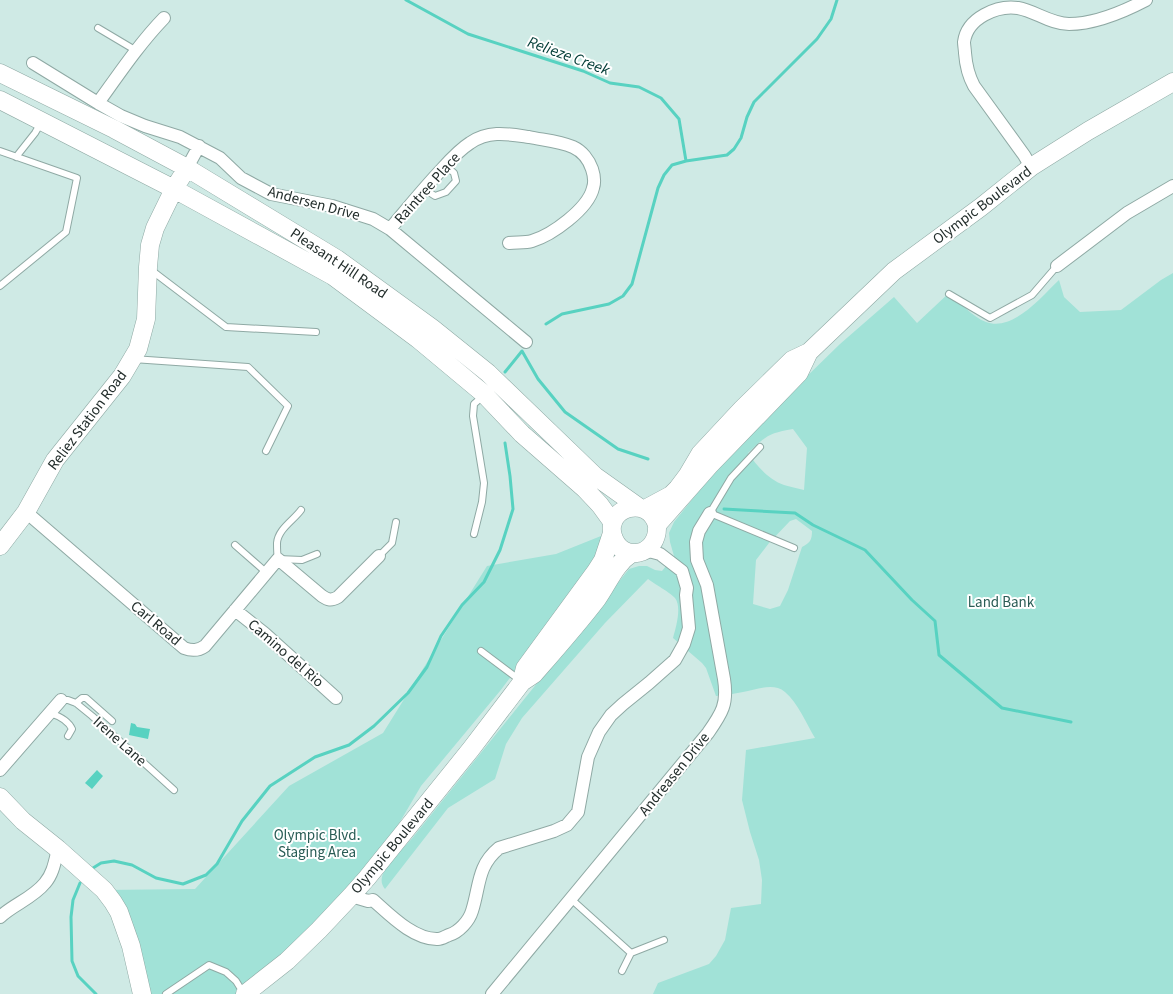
<svg xmlns="http://www.w3.org/2000/svg" width="1173" height="994" viewBox="0 0 1173 994" font-family="'Source Sans 3',sans-serif">
<style>
.green{fill:#a1e2d7;fill-rule:evenodd}
.water{fill:#58d2c1}
.lines{fill:none;stroke-linecap:round;stroke-linejoin:round}
.stream{stroke:#58d2c1;stroke-width:3}
.lane-casing{stroke:#8fa9a4;stroke-width:8}
.street-casing{stroke:#8fa9a4;stroke-width:14}
.secondary-casing{stroke:#8fa9a4;stroke-width:19}
.lane{stroke:#fff;stroke-width:6}
.street{stroke:#fff;stroke-width:12}
.secondary{stroke:#fff;stroke-width:18}
.labels{text-anchor:middle;stroke-width:4;stroke-linejoin:round;paint-order:stroke}
.street-label{font-size:15px;fill:#232e2c;stroke:#fff}
.park-label{font-size:15px;fill:#295c55;stroke:#fff}
.water-label{font-size:16px;font-style:italic;fill:#003b35;stroke:#fff}
</style>
<rect width="100%" height="100%" fill="#cfeae5"/>
<path class="green" d="M1173 273V994H653L658 983 709 964 716 956 725 940 731 908 761 904 762 880 759 860 750 832 742 800 746 750 815 738C806 723 798 703 785 692 773 682 756 690 743 692 734 694 725 695 716 696L706 668 702 663 673 638C676 627 682 607 675 598 671 593 653 583 648 579L605 623 522 718 506 744 495 779 448 808 385 889C382 885 381 882 382 877 385 865 406 846 414 836L629 569 639 566H647L655 570 662 571 674 556 670 542 669 533 674 522 712 475 800 383 840 344 894 297 917 323 950 292C960 302 972 317 986 322 1013 332 1041 297 1059 280L1064 297 1080 312 1121 310 1161 280ZM793 429 807 448 804 490C797 488 790 487 784 485 769 480 757 466 748 453 765 437 768 433 793 429ZM796 519 812 531C812 540 810 543 802 547L788 590 780 606 770 609 753 604 756 560 769 543 790 521Z
M601 536 602 542 584 580 500 691 421 786 367 878 245 994H149L104 890 195 889 289 786 383 733 487 566 556 554Z"/>
<path class="water" d="M131 723 135 724 137 727 150 729 148 739 129 735Z
M97 770 103 776 92 789 85 783Z"/>
<g class="lines">
<path class="stream" d="M406 0 468 34 583 71 610 83 639 87 661 98 679 119 686 161
M546 324 562 314 609 304 623 296 632 284 658 188 664 175 672 165 686 161 727 155 734 149 741 138 747 117 754 102 817 39 831 19 837 0
M505 372 522 351 538 379 565 412 618 449 648 459
M724 509 795 513 813 525 865 550 912 600 935 621 939 655 1002 708 1071 722
M93 868 101 863 114 861 132 865 156 878 183 884 206 875 217 864 242 821 270 786 315 757 349 745 374 726 408 693 427 667 441 636 462 605 484 582 500 550 513 509 510 476 505 443
M80 883 73 900 71 917 72 961 78 976 96 994"/>
<defs>
<path id="lane" d="M98 28 135 50
M0 151 77 178 66 232 0 286
M16 157 35 133 42 121
M424 189 435 196 446 192 456 181 454 173 445 165
M151 270 226 327 316 332
M949 294 990 318 1032 295 1057 266
M133 359 248 367 288 406 266 451
M760 447 731 478 710 513 794 548
M301 510C294 520 278 529 277 543 277 548 277 554 278 559L302 560 317 554
M474 534 482 502 484 483 473 416 474 404 483 396
M235 545 267 573
M379 556 392 543 396 522
M481 651 521 681
M61 700H68L76 703 92 716 174 790
M76 703 82 698H86L112 721
M50 713C59 716 68 720 72 729L68 736
M571 899 631 953
M622 971 631 953 664 940
M166 994 209 965 226 972 236 981 244 994"/>
<path id="street" d="M33 63 98 103 121 116 145 126 180 137 220 158 241 178 271 194 332 206 373 219 390 229 526 342
M98 103C119 74 139 44 164 18
M1031 167 1024 155 974 86C968 75 966 66 965 53 965 50 964 45 964 42 967 18 997 5 1018 8 1035 11 1051 24 1069 24 1095 24 1123 12 1146 0
M187 168 199 146
M390 229C407 209 424 188 442 169 451 159 459 150 470 143 489 130 508 134 529 137 543 140 559 141 573 147 582 151 589 160 592 169 594 175 595 182 593 188 588 209 552 235 532 241 525 243 516 242 509 243
M1057 266 1127 213 1173 186
M26 512 184 648C192 651 198 651 205 646L278 559 322 596C328 600 331 601 338 597L379 556
M235 610 264 633 336 698
M0 770 61 700
M351 896 368 901 373 900C390 915 414 940 438 939 442 939 446 936 449 935 459 932 469 921 472 911 480 886 477 866 499 848L554 831 567 825 578 812 588 757 599 732 611 715 623 704 649 683 675 660 684 644 689 628 686 595 687 588 682 571 660 554 645 550
M0 917C14 904 33 898 45 883 53 874 55 861 58 849
M492 994 708 733C722 713 728 704 724 679L707 585 697 560 696 542 699 531 710 513"/>
<path id="secondary" d="M0 73 114 129 187 168 337 259 432 328 488 373 595 476 640 508
M0 100 174 189 333 276 418 339 484 394 522 434 585 489 600 505 613 523
M645 509 671 495 678 488 687 476 700 454 742 409 792 360 809 352
M657 525C648 494 604 508 613 536 621 563 659 557 657 525L709 466 799 373 809 352 894 271 981 207 1031 167 1088 131 1173 82
M0 546 26 512 55 460 122 376 138 349 146 319 148 267 150 245 155 228 174 189 187 168
M523 676 525 668 596 571 603 560 612 533
M0 797 23 821 58 849 104 890 113 902 119 912 131 946 142 994
M245 994 287 961 319 930 351 896 367 878 471 749 522 682 534 674C555 650 578 624 597 599 609 582 615 564 632 553"/>
</defs>
<use href="#lane" class="lane-casing"/>
<use href="#street" class="street-casing"/>
<use href="#secondary" class="secondary-casing"/>
<use href="#lane" class="lane"/>
<use href="#street" class="street"/>
<use href="#secondary" class="secondary"/>
</g>
<g class="labels">
<g class="street-label">
<text transform="translate(427 188) rotate(-48)" y="5">Raintree Place</text>
<text transform="translate(314 203) rotate(15)" y="5">Andersen Drive</text>
<text transform="translate(982 205) rotate(-37)" y="5">Olympic Boulevard</text>
<text transform="translate(339 263) rotate(34)" y="5">Pleasant Hill Road</text>
<text transform="translate(87 420) rotate(-53)" y="5">Reliez Station Road</text>
<text transform="translate(156 623) rotate(40)" y="5">Carl Road</text>
<text transform="translate(286 653) rotate(41)" y="5">Camino del Rio</text>
<text transform="translate(120 741) rotate(42)" y="5">Irene Lane</text>
<text transform="translate(674 774) rotate(-51)" y="5">Andreasen Drive</text>
<text transform="translate(392 846) rotate(-50)" y="5">Olympic Boulevard</text>
</g>
<g class="park-label">
<text x="1001" y="607">Land Bank</text>
<text x="317" y="840">Olympic Blvd.<tspan x="317" dy="17">Staging Area</tspan></text>
</g>
<g class="water-label">
<text transform="translate(569 55) rotate(20)" y="6">Relieze Creek</text>
</g>
</g>
</svg>
